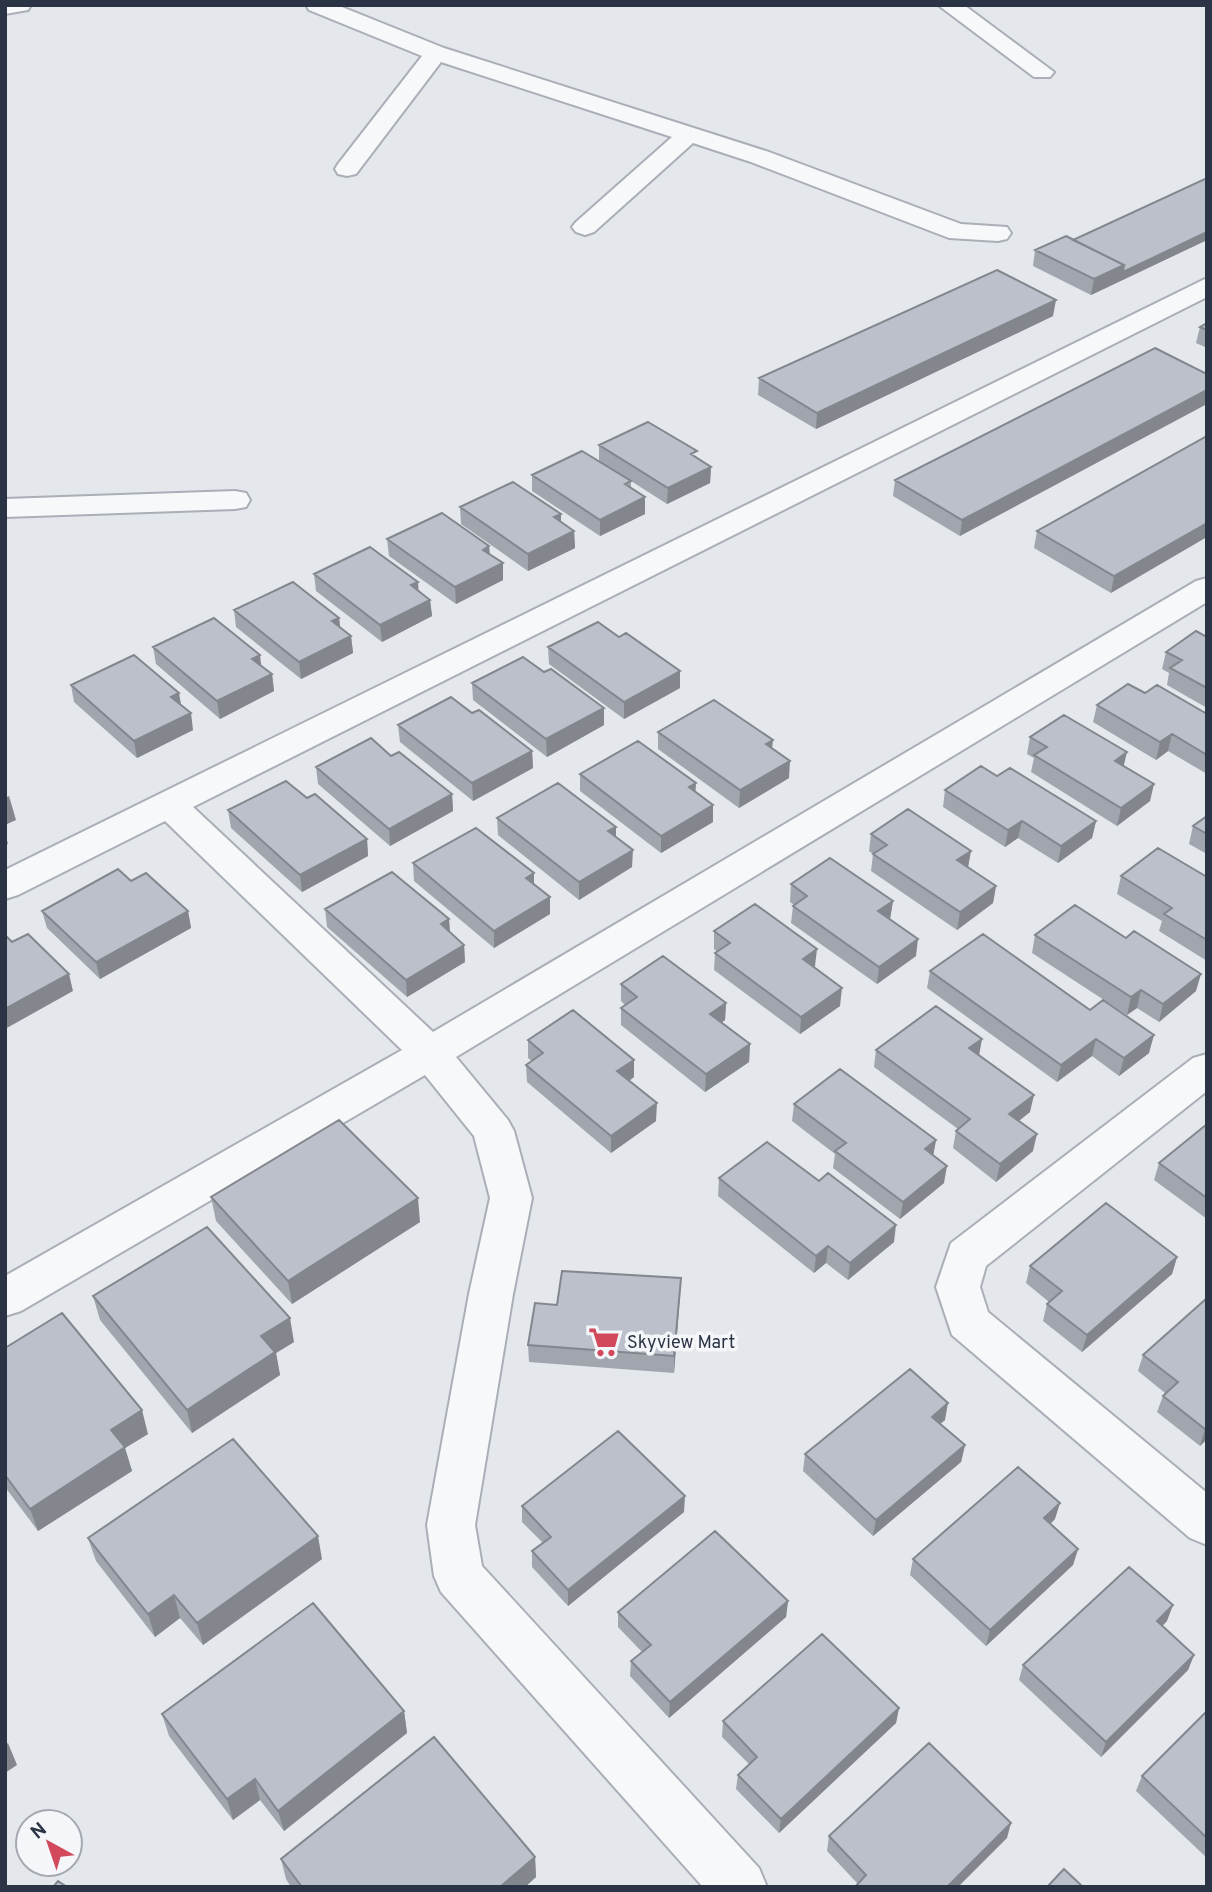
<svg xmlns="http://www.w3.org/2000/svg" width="1212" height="1892" viewBox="0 0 1212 1892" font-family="Overpass,sans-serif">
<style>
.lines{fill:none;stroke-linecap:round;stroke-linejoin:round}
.minor-casing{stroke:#a9aeb7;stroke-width:4}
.minor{fill:#f7f8fa;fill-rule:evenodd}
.wall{fill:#a1a5ae}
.shaded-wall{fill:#83868d}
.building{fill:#bbc0ca;stroke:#83868d;stroke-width:2}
.labels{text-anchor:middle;stroke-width:7;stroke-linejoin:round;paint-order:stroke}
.poi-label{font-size:18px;fill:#2b3445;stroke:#f4f6f9;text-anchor:start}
</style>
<rect width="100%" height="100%" fill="#e4e7ec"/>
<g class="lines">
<defs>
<path id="minor" d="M5 5H31L28 10 5 14Z
M306 5H337L444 48 769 152 961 224 1007 227 1011 233 1007 239 998 241 949 238 751 162 693 143 594 232 585 235 576 232 572 227 576 222 672 137 441 62 356 174 347 176 338 174 335 169 338 164 422 56 309 10Z
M938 5H964L1054 72 1050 77H1034Z
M1207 278V297L193 807 433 1032 1196 581 1207 578V602L456 1057 508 1120 514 1131 532 1198 513 1294 475 1525 482 1566 759 1868 767 1887H703L441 1592 434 1576 427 1525 469 1294 490 1198 474 1136 425 1075 21 1311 5 1316V1276L402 1050 165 821 18 895 5 899V870Z
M235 491 246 493 250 500 246 507 235 509 5 517V499Z
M1207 1054V1091L986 1266 980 1287 988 1312 1207 1493V1545L1190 1538 952 1335 936 1287 951 1243 1193 1058Z"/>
</defs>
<use href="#minor" class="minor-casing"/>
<use href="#minor" class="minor"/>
</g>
<path class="wall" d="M1073 240H1207L1091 295 1033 266 1035 250Z
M1053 316 816 429 758 395 759 378Z
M1207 323V348L1196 343 1200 327Z
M1155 348 960 536 893 496 895 480Z
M1207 436 1111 593 1034 548 1037 531Z
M599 445 696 458 711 467 710 483 667 504 631 481V488L645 497V514L600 536 532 491V475L599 461Z
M460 507 561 522 574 531 575 548 528 571 461 524Z
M387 539 489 546 490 554 503 580 456 604 389 556Z
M314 574 418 591 430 600 432 616 382 642 316 591Z
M234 610 339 618 340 627 351 636 353 653 301 679 236 627Z
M619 637 680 688 624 719 549 664 548 647Z
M1207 637V708L1167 685 1169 673 1162 669 1166 652Z
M153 647 261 666 272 674 274 691 220 719 156 664Z
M544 672 604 708V725L547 757 473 700 472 683Z
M71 685 181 705 193 730 137 758 74 702Z
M1145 693 1207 714V774L1168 751 1156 760 1093 722 1097 705Z
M472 713 532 751 533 768 473 801 400 742 398 725Z
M658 732 772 749 789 778 739 808 658 749Z
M1030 737 1124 766 1150 801 1117 826 1031 772 1034 758 1027 754Z
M391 756 452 794 453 811 390 846 318 784 316 767Z
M580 774 713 805V822L661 853 580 791Z
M997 776 1096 821 1092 838 1058 863 1018 838 1005 847 943 807 945 790Z
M307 798 367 839 368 856 302 892 231 828 228 810Z
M1207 816V854L1189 844 1193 826Z
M497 818 616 827V837L632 867 579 900 498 835Z
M871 834 968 867 996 886 993 903 957 930 871 871 873 854 869 851Z
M413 863 534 873V884L550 897V914L494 948 414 881Z
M1121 876 1207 877V961L1159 931 1162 921 1117 894Z
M791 884 893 901 890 919 916 956 877 984 791 923 793 906 794 905 790 902Z
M325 909 449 919 450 932 464 945 465 962 407 997 327 927Z
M42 911H188L191 928 100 979 47 928Z
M714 931 815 966 814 967 840 1006 800 1034 714 970 715 953 718 952 714 949Z
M1035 935 1196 991 1159 1022 1137 1008 1127 1015 1032 953Z
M930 971 1149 1053 1119 1076 1092 1056 1057 1082 927 988Z
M621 984 726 1003 725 1020 721 1023 750 1044 749 1062 705 1092 621 1025V1008L625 1005 621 1001Z
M528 1040 634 1060V1077L629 1081 656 1121 611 1153 527 1082 526 1065 532 1061 528 1058Z
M876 1050 979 1056 1030 1112 1019 1121 1033 1151 996 1182 953 1148 956 1131 958 1129 874 1067Z
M794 1104 936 1140 933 1155 944 1183 900 1219 833 1168 835 1154 792 1121Z
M1207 1124V1219L1154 1180 1159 1163Z
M719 1178 894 1242 848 1280 826 1263 814 1273 718 1196Z
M211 1197 420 1222 292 1304 216 1221Z
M1177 1257 1172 1274 1082 1352 1043 1321 1047 1304 1049 1302 1026 1283 1030 1266Z
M681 1278 674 1373 529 1362 528 1345 557 1305Z
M93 1296 294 1342 276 1353 280 1375 192 1433 100 1320Z
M1207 1298V1439L1200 1446 1157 1412 1163 1396 1165 1393 1138 1371 1143 1355Z
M5 1348 148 1434 125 1448 132 1471 38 1531 5 1487Z
M945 1420 940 1424 965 1445 961 1462 873 1536 803 1471 805 1454Z
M522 1506 684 1512 568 1606 532 1567V1551L543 1543 522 1522Z
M1055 1519 1050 1524 1078 1549 1073 1565 986 1646 910 1575 913 1559Z
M88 1538 322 1559 203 1645 180 1618 155 1637 96 1561Z
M788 1601 786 1617 669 1718 630 1676 631 1661 642 1652 618 1627V1612Z
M1167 1621 1162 1626 1194 1655 1188 1670 1101 1757 1019 1680 1023 1665Z
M899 1708 896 1723 779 1833 736 1789 738 1775 749 1764 722 1737 723 1721Z
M404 1711 407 1733 284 1831 260 1800 233 1820 169 1736 162 1714Z
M1207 1711V1858L1136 1791 1142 1776Z
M829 1836 1007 1838 858 1884 827 1851Z
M535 1857 536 1877 525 1887H291L286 1879 281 1859Z"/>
<path class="shaded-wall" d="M1207 232V240L1091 295 1094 279 1124 265Z
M1056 300 1053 316 816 429 817 413Z
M1207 390V404L960 536 962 520Z
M711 467 710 483 667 504 668 488Z
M645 497V514L600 536V520Z
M561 514V531L554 517Z
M1207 523V537L1111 593 1114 576Z
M574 531 575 548 528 571V554Z
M489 546 490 563 483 550Z
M503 563V580L456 604 455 587Z
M418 582 419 599 411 585Z
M430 600 432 616 382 642 380 625Z
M339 618 341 635 332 621Z
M351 636 353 653 301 679 299 662Z
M260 655 262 672 252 659Z
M680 671V688L624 719V702Z
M272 674 274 691 220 719 217 701Z
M179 693 182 710 171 697Z
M604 708V725L547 757 546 739Z
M191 713 193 730 137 758 134 741Z
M1172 734 1168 751 1156 760 1160 742Z
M773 740 771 758 766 744Z
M532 751 533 768 473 801 472 783Z
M1127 752 1123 769 1115 761Z
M790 761 789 778 739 808 740 790Z
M696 783 695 801 689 787Z
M1154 784 1150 801 1117 826 1121 808Z
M452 794 453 811 390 846 389 829Z
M9 796 16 820 5 825V798Z
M713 805V822L661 853V836Z
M1022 821 1018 838 1005 847 1008 830Z
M1096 821 1092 838 1058 863 1061 846Z
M616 827V844L608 831Z
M5 833 8 844 5 845Z
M367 839 368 856 302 892 300 875Z
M633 850 632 867 579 900V882Z
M971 851 968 868 957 860Z
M534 873V891L526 878Z
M996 886 993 903 957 930 960 912Z
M550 897V914L494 948V931Z
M893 901 890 919 876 929 878 911Z
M188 911 191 928 100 979 96 962Z
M449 919 450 937 441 924Z
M918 939 916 956 877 984 879 967Z
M464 945 465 962 407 997 406 980Z
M817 949 815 966 801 976 803 959Z
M69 974 73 991 5 1029V1009Z
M1201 974 1196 991 1159 1022 1163 1004Z
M842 988 840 1006 800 1034 801 1017Z
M1141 990 1137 1008 1127 1015 1131 997Z
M726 1003 725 1020 709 1031 710 1014Z
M1154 1035 1149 1053 1119 1076 1124 1058Z
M982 1039 979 1056 969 1048Z
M1096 1039 1092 1056 1057 1082 1061 1065Z
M750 1044 749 1062 705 1092 706 1074Z
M634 1060V1077L617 1089V1071Z
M1034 1095 1030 1112 1006 1131 1009 1114Z
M657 1103 656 1121 611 1153V1136Z
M1037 1134 1033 1151 996 1182 1000 1164Z
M936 1140 933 1157 925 1149Z
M947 1166 944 1183 900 1219 903 1202Z
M418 1198 420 1222 292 1304 288 1281Z
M896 1225 894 1242 848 1280 850 1263Z
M828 1246 826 1263 814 1273 816 1256Z
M1177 1257 1172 1274 1082 1352 1087 1335Z
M681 1278 680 1295 674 1373V1356Z
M290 1318 294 1342 276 1353 280 1375 192 1433 187 1410 261 1336Z
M948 1403 945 1420 929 1433 932 1417Z
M142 1410 148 1434 125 1448 132 1471 38 1531 30 1509 111 1430Z
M1207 1428V1439L1200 1446 1205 1429Z
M965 1445 961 1462 873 1536 876 1520Z
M685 1496 684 1512 568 1606V1590Z
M1060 1503 1055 1519 1040 1534 1044 1518Z
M318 1536 322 1559 203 1645 197 1623Z
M1078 1549 1073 1565 986 1646 990 1630Z
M174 1595 180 1618 155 1637 148 1614Z
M788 1601 786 1617 669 1718 670 1702Z
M1173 1605 1167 1621 1151 1637 1157 1621Z
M1194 1655 1188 1670 1101 1757 1106 1742Z
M899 1708 896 1723 779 1833 781 1819Z
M404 1711 407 1733 284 1831 278 1811Z
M8 1743 17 1765 5 1773V1745Z
M255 1779 260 1800 233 1820 227 1799Z
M1011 1823 1007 1838 958 1887H947Z
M535 1857 536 1877 525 1887H500Z"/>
<path class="building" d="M1207 178V232L1123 272 1124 265 1073 240Z
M1066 236 1124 265 1094 279 1035 250Z
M997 270 1056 300 817 413 759 378Z
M1207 323V330L1200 327Z
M1155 348 1207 374V390L962 520 895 480Z
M648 422 697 451 691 454 711 467 668 488 599 445Z
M1207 436V523L1114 576 1037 531Z
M582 451 631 481 625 484 645 497 600 520 532 475Z
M513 482 561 514 554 517 574 531 528 554 460 507Z
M442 513 489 546 483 550 503 563 455 587 387 539Z
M370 547 418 582 411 585 430 600 380 625 314 574Z
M293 582 339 618 332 621 351 636 299 662 234 610Z
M214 618 260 655 252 659 272 674 217 701 153 647Z
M598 622 619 637 626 633 680 671 624 702 548 647Z
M1196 631 1207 637V688L1170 668 1182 660 1166 652Z
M134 655 179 693 171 697 191 713 134 741 71 685Z
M523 657 544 672 551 669 604 708 546 739 472 683Z
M1128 684 1145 693 1157 685 1207 714V755L1172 734 1160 742 1097 705Z
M451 697 472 713 479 710 532 751 472 783 398 725Z
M714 700 773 740 766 744 790 761 740 790 658 732Z
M1064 715 1127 752 1115 761 1154 784 1121 808 1034 755 1047 747 1030 737Z
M371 738 391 756 399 752 452 794 389 829 316 767Z
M638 741 696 783 689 787 713 805 661 836 580 774Z
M981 766 997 776 1010 768 1096 821 1061 846 1022 821 1008 830 945 790Z
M286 781 307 798 315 794 367 839 300 875 228 810Z
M558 783 616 827 608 831 633 850 579 882 497 818Z
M908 809 971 851 957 860 996 886 960 912 873 854 887 845 871 834Z
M1207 816V834L1193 826Z
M476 828 534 873 526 878 550 897 494 931 413 863Z
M1158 848 1207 877V940L1164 914 1172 908 1121 876Z
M830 858 893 901 878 911 918 939 879 967 793 906 807 896 791 884Z
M118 869 131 881 146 873 188 911 96 962 42 911Z
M392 872 449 919 441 924 464 945 406 980 325 909Z
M755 904 817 949 803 959 842 988 801 1017 715 953 730 943 714 931Z
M1075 905 1126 938 1134 931 1201 974 1163 1004 1141 990 1131 997 1035 935Z
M28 934 69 974 5 1009V935L12 942Z
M983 934 1090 1010 1103 1000 1154 1035 1124 1058 1096 1039 1061 1065 930 971Z
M663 956 726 1003 710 1014 750 1044 706 1074 621 1008 637 997 621 984Z
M936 1006 982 1039 969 1048 1034 1095 1009 1114 1037 1134 1000 1164 956 1131 970 1119 876 1050Z
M573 1010 634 1060 617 1071 657 1103 611 1136 526 1065 543 1053 528 1040Z
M840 1069 936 1140 925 1149 947 1166 903 1202 835 1151 846 1143 794 1104Z
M339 1120 418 1198 288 1281 211 1197Z
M1207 1124V1198L1159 1163Z
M767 1142 819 1181 828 1173 896 1225 850 1263 828 1246 816 1256 719 1178Z
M1106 1203 1177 1257 1087 1335 1047 1304 1062 1291 1030 1266Z
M207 1227 290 1318 261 1336 275 1352 187 1410 93 1296Z
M562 1271 681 1278 674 1356 528 1345 535 1303 557 1305Z
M1207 1298V1428L1205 1429 1163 1396 1178 1382 1143 1355Z
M62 1313 142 1410 111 1430 125 1447 30 1509 5 1475V1348Z
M910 1369 948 1403 932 1417 965 1445 876 1520 805 1454Z
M618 1431 685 1496 568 1590 532 1551 551 1537 522 1506Z
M233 1439 318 1536 197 1623 174 1595 148 1614 88 1538Z
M1018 1467 1060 1503 1044 1518 1078 1549 990 1630 913 1559Z
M715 1531 788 1601 670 1702 631 1661 651 1645 618 1612Z
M1129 1567 1173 1605 1157 1621 1194 1655 1106 1742 1023 1665Z
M313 1603 404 1711 278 1811 255 1779 227 1799 162 1714Z
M822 1634 899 1708 781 1819 738 1775 757 1757 723 1721Z
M1207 1711V1838L1142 1776Z
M434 1737 535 1857 500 1887H302L281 1859Z
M929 1743 1011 1823 947 1887H855L866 1875 829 1836Z
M1064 1869 1083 1887H1047Z
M58 1881 67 1887H53Z"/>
<defs>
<symbol id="supermarket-bare" viewBox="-9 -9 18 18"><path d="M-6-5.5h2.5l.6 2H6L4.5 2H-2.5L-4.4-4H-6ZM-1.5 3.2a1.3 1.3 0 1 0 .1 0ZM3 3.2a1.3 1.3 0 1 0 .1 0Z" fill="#d1495b" stroke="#f4f6f9" stroke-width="2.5" paint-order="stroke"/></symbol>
</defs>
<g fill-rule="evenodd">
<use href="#supermarket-bare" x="582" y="1320" width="44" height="44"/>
</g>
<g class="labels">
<g class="poi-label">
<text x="627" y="1348">Skyview Mart</text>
</g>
</g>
<rect width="1212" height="1892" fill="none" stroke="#2b3445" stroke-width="14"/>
<g transform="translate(49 1843) rotate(320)"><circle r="33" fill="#f4f6f9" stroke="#a4a8b1" stroke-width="2"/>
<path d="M0-5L12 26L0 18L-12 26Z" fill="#d1495b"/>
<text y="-10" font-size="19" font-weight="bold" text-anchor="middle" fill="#2b3445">N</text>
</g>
</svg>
